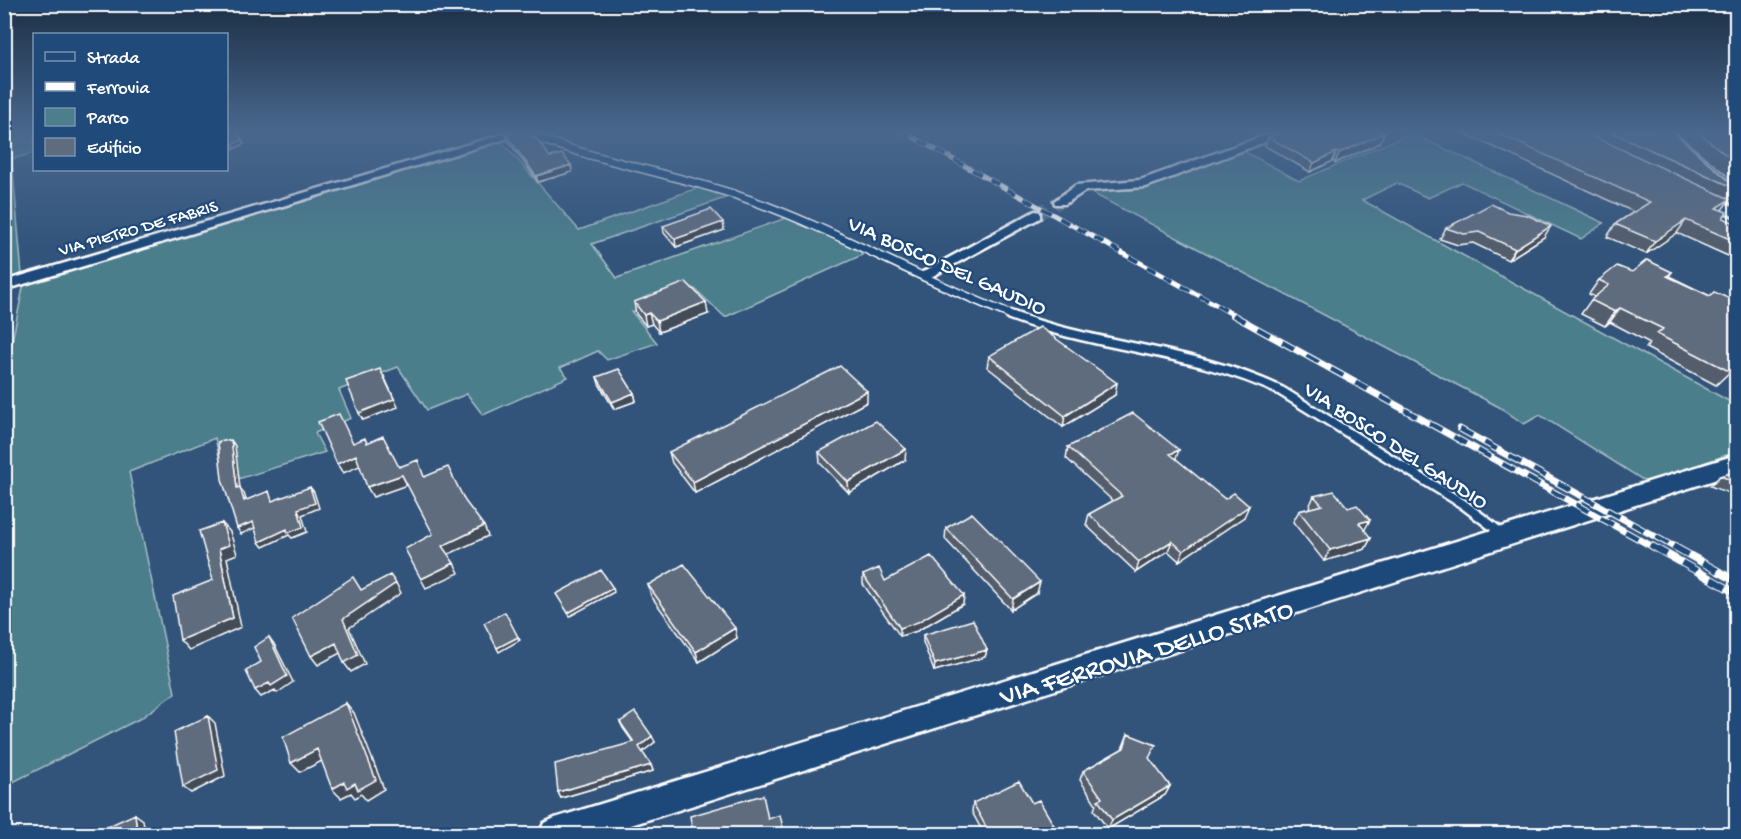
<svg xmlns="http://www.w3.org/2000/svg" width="1741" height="839" viewBox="0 0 1741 839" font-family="'Gochi Hand',sans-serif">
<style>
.green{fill:#4c7e8b;stroke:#a6bec5;stroke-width:1.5}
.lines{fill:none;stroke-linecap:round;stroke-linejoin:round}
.minor-tunnel{stroke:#516e8f;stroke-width:14;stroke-dasharray:14 7;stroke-linecap:butt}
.service-far1-casing{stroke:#fff;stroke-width:10}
.service-casing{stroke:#fff;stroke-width:13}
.minor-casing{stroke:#fff;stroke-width:5}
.secondary-casing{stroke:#fff;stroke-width:5}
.service-far1{stroke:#1f4a7a;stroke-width:7}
.service{stroke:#1f4a7a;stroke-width:8}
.minor{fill:#1f4a7a;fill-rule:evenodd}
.secondary{fill:#1f4a7a;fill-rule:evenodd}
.rail-far2-casing{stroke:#fff;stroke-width:5}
.rail-far1-casing{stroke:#fff;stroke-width:7}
.rail-casing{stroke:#fff;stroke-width:8}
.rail-far2{stroke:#1f4a7a;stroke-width:4;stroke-dasharray:10;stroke-linecap:butt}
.rail-far1{stroke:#1f4a7a;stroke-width:4.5;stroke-dasharray:14;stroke-linecap:butt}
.rail{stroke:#1f4a7a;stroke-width:6;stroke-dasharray:17;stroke-linecap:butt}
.wall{fill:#525d6c;stroke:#fff;stroke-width:1.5}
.shaded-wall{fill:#424c58;stroke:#fff;stroke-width:1.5}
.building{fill:#5f6c7e;stroke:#fff;stroke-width:1.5}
.labels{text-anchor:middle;stroke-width:4.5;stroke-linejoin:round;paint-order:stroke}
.far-street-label{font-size:18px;fill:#fff;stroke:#1f4a7a}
.street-label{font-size:22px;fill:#fff;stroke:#1f4a7a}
.near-street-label{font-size:27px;fill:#fff;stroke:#1f4a7a}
</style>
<rect width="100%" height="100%" fill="#32547b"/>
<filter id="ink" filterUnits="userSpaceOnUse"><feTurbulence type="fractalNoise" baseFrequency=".0167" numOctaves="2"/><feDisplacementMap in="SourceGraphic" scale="12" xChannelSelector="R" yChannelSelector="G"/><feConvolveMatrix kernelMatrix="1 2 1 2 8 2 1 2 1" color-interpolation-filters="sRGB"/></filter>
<g filter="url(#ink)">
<path class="green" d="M5 131H34V153L12 159 22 275 5 283Z
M1411 133 1604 223 1581 239 1462 182 1428 198 1397 183 1362 200 1736 405V452L1646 482 1540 415 1524 424 1501 408 1088 191 1134 190 1242 150 1299 181Z
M502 142 579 230 700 187 728 197 592 244 617 278 786 218 863 249 862 255 725 317 695 289 632 312 657 343 607 360 598 351 560 368 568 377 483 415 467 394 427 410 398 367 339 390 351 418 315 433 325 452 225 483 215 438 129 472 175 693 141 718 5 786 4 356 10 351 24 283Z"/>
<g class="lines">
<path class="minor-tunnel" d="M1035 215 1060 201"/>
<defs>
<path id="service-far1" d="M519 131C589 159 662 171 733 194 831 226 919 280 1014 316"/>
<path id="service" d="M1010 315C1098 348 1196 350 1281 391L1463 504 1504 535"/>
<path id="minor" d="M514 131 529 132 4 290V281Z
M1277 131H1294L1146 187 1085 191 1065 204H1055L1054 201 1076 185 1140 180Z
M1705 195 1736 208V217L1700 202V196Z
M1035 211 1040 212V218L931 277 926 278 919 274Z"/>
<path id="secondary" d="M1736 455V473L603 834H539L544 823 555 818Z"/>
</defs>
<use href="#service-far1" class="service-far1-casing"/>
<use href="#service" class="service-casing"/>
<use href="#minor" class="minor-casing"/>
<use href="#secondary" class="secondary-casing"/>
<use href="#service-far1" class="service-far1"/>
<use href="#service" class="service"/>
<use href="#minor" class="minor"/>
<use href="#secondary" class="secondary"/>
<defs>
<path id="rail-far2" d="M902 131 1236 316"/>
<path id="rail-far1" d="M1233 315 1655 548
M1460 429 1676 548"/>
<path id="rail" d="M1652 546 1736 593
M1673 546 1736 581"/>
</defs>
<use href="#rail-far2" class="rail-far2-casing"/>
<use href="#rail-far1" class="rail-far1-casing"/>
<use href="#rail" class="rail-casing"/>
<use href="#rail-far2" class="rail-far2"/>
<use href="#rail-far1" class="rail-far1"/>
<use href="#rail" class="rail"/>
</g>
<path class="wall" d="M1459 131H1672L1737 187V200L1733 204 1728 202 1722 210 1723 218 1737 224V260L1677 233 1646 254 1607 237 1615 224 1634 212Z
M1674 131H1737V184Z
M1384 133 1380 143 1335 163 1333 161 1310 172 1265 146 1268 137Z
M506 135 550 157 571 165 572 172 538 182 508 141Z
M723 222 724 230 676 247 664 233 663 226Z
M1446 228 1544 237 1508 260 1473 243 1458 245 1440 239Z
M1632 272H1672L1669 276 1710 296 1730 299 1737 294V371L1733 369 1716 385 1646 348 1650 343 1610 322 1605 326 1581 314 1591 300 1595 297 1589 294 1599 280Z
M634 302 708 314 659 332 652 324 646 326 636 314Z
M989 356 1115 395 1063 427 987 367Z
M597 377 634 393 636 401 614 409 599 384Z
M867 402 695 493 672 463 669 452Z
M1068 447 1176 459 1244 517 1179 561 1168 551 1136 572 1086 525 1089 514 1113 501 1066 458Z
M819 452 905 460 849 493 820 463Z
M1737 471V496L1710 486 1720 476Z
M1314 496 1371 538 1365 549 1324 561 1293 522 1299 511 1310 508 1309 507Z
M946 528 1037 593 1011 610 945 539Z
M863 575 885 581 964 595 963 604 917 631 900 636 863 584Z
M648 585 737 638 699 662 651 596Z
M923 635 987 650 985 657 934 671 923 642Z
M620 722 655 742 642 752 651 765 653 771 561 798 558 792 633 742 623 728Z
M1128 734 1149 759 1170 786 1165 795 1108 829 1094 810 1096 804 1080 780 1083 771 1122 749Z
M973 803H1032L1059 834H984L972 812Z"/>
<path class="shaded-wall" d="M237 131 244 144 234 149 232 145Z
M1384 133 1380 143 1335 163 1339 153Z
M1336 152 1333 161 1310 172 1314 163Z
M571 165 572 172 538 182 536 176Z
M1730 199 1720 212 1716 208Z
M1686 220 1677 233 1646 254 1655 241Z
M723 222 724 230 676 247 675 239Z
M1551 226 1544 237 1508 260 1515 249Z
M706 302 708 314 659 332 657 321Z
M1620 308 1610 322 1605 326 1615 312Z
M649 313 652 324 646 326 644 315Z
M384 376 398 407 363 420 359 413Z
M1117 383 1115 395 1063 427 1065 416Z
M867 391V402L695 493 693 482Z
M634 393 636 401 614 409 612 402Z
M231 440 235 446 240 488 244 493 248 506 237 488Z
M906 449 905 460 849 493 848 482Z
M1179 450 1175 461 1170 454Z
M356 455 362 465 343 473 337 464Z
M402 475 407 485 373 497 367 487Z
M310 487 314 492 319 508 302 515 307 532 292 538 289 535 263 547 259 542 287 529Z
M1249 506 1244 517 1179 561 1183 551Z
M1370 520 1364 531 1359 523Z
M253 522 257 527 241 534 237 528Z
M222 523 230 532 237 554 227 558 241 627 189 650 180 640 233 618 219 549Z
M484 526 488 536 447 555 442 546Z
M1371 538 1365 549 1324 561 1330 550Z
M1172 541 1168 551 1136 572 1139 562Z
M454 563 459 573 426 588 421 579Z
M1040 582 1037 593 1011 610 1013 599Z
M396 583 401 593 349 628 365 664 351 672 344 663 343 619Z
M613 588 614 592 570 616 568 613Z
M964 595 963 604 917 631 900 636V628Z
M735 628 737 638 699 662 696 652Z
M269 637 274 644 293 682 277 693 275 690 261 697 255 690Z
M518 637 520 640 499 652 497 648Z
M336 643 342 652 318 665 311 656Z
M987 650 985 657 934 671 935 664Z
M346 703 354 713 384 789 366 800 361 794 355 798 351 793 341 798 332 789 344 782Z
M208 716 215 723 225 776 191 793 183 787Z
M652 736 655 742 641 753 639 747Z
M317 749 326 759 300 772 291 763Z
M651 765 653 771 561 798 558 792Z
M1170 786 1165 795 1108 829 1112 820Z
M135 814 143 820 145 834H137Z
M1020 830 1018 834H1010Z"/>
<path class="building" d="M226 131H237L242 140 232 145 226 135Z
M519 131 535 137 550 157 562 154 571 165 536 176 506 135Z
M1285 131H1379L1384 133 1339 153 1336 152 1314 163 1268 137Z
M1492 131H1582L1730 199 1716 208 1727 212 1723 218 1737 224V242L1686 220 1655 241 1615 224 1650 202Z
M1609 131H1672L1737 188V189Z
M1697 131H1737V164Z
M1491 204 1508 212 1527 215 1551 226 1515 249 1479 232 1464 234 1446 228Z
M711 209 723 222 675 239 663 226Z
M1647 260 1672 272 1667 276 1710 296 1714 292 1730 299 1737 294V364L1729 371 1657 334 1663 329 1620 308 1615 312 1591 300 1609 285 1599 280 1617 266 1632 272Z
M686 282 706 302 657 321 649 313 644 315 634 302Z
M1040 327 1117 383 1065 416 989 356Z
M840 366 867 391 693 482 669 452Z
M380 369 394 399 359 413 346 381Z
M619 369 634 393 612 402 597 377Z
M1133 413 1179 450 1170 454 1225 499 1234 493 1249 506 1183 551 1172 541 1139 562 1089 514 1122 496 1068 447Z
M339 414 353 443 365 438 367 443 383 436 399 467 418 460 424 477 448 467 465 501 484 526 442 546 454 563 421 579 405 549 433 534 402 475 367 487 356 455 337 464 318 422Z
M876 421 906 449 848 482 819 452Z
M231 440 237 488 240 487 244 501 269 491 272 501 310 487 315 503 298 509 303 527 288 533 287 529 259 542 253 522 237 528 222 479 218 442Z
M1737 471V482L1720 476Z
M1334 491 1348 508 1357 505 1370 520 1359 523 1371 538 1330 550 1299 511 1322 505 1314 496Z
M972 513 1040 582 1013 599 946 528Z
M222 523 229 545 219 549 233 618 180 640 173 596 213 580 199 531Z
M931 556 964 595 918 622 900 628 863 575 879 568 885 581Z
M684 564 735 628 696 652 648 585Z
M601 570 613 588 568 613 556 594Z
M390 575 396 583 343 619 358 655 344 663 336 643 311 656 292 618 353 577 361 590Z
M505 612 518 637 497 648 484 623Z
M973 620 987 650 935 664 923 635Z
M269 637 287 676 271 686 269 683 255 690 246 671 261 662 254 647Z
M346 703 376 780 358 790 355 783 347 788 344 782 332 789 317 749 291 763 283 737Z
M635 712 652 736 639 747 651 765 558 792 555 764 634 742 620 722Z
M208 716 218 770 183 787 174 732Z
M1128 734 1156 745 1149 758 1170 786 1112 820 1098 800 1102 798 1083 771 1124 748Z
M1019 781 1032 803 1039 800 1059 834H1023L1020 830 1010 834H990L973 803Z
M763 795 768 819 780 815 784 832 775 834H693L690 816Z
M135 814 137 834H91Z"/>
</g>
<linearGradient id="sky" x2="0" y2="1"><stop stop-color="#1c2e44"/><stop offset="0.53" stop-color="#49678d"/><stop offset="1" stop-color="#49678d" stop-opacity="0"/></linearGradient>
<rect width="1741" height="248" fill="url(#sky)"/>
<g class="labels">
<g class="far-street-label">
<text transform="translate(138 227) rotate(-16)" y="6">VIA PIETRO DE FABRIS</text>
</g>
<g class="street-label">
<text transform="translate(948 264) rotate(24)" y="8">VIA BOSCO DEL GAUDIO</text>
<text transform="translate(1397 444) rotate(33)" y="8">VIA BOSCO DEL GAUDIO</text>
</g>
<g class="near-street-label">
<text transform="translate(1146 651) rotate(-17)" y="9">VIA FERROVIA DELLO STATO</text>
</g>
</g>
<rect width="1741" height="839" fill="none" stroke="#1f4a7a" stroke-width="24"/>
<rect x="12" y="12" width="1717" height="815" fill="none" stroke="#fff" stroke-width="2" filter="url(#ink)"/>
<rect x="33" y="33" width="195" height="138" fill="#1f4a7a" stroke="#7992af" stroke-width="1.5"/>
<rect x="45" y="52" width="30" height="9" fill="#1f4a7a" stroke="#7992af" stroke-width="1.5"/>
<text x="87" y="63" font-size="18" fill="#ffffff">Strada</text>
<rect x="45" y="82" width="30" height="9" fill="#ffffff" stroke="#7992af" stroke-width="1.5"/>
<text x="87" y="93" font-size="18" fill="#ffffff">Ferrovia</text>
<rect x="45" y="108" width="30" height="18" fill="#4c7e8b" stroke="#7992af" stroke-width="1.5"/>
<text x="87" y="123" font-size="18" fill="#ffffff">Parco</text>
<rect x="45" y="138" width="30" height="18" fill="#5f6c7e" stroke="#7992af" stroke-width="1.5"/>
<text x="87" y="153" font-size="18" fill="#ffffff">Edificio</text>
</svg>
